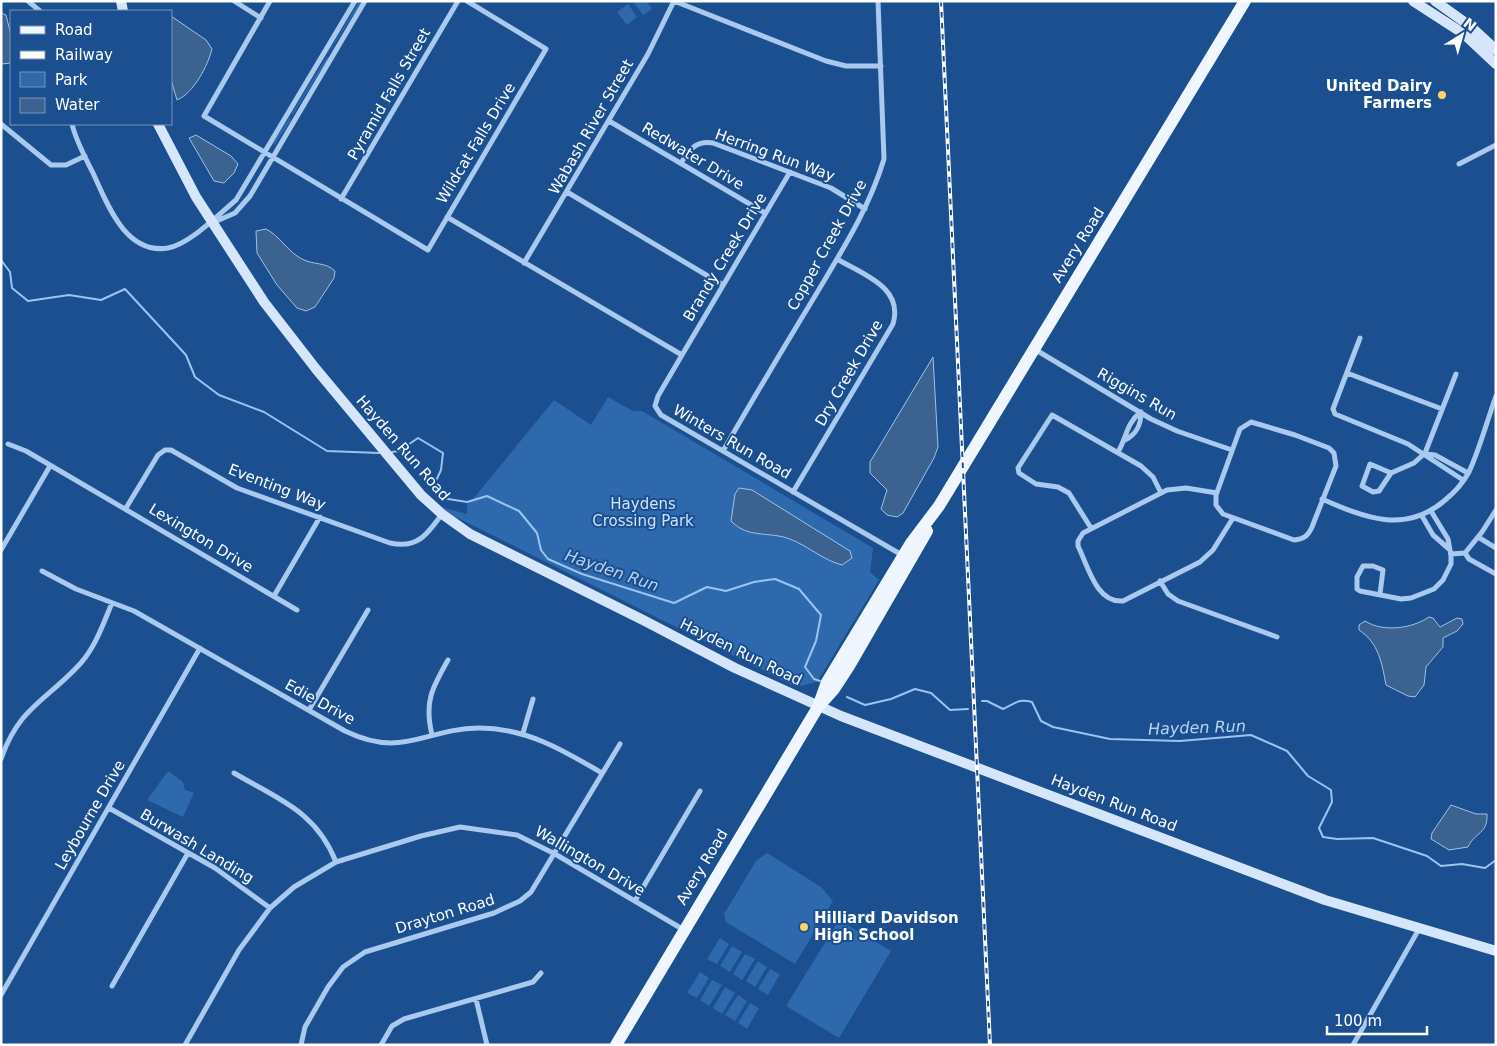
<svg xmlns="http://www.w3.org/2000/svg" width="1497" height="1046" viewBox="0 0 1497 1046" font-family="'DejaVu Sans',sans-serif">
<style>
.green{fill:#2e69ad}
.water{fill:#3c6290;stroke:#9cc4f0}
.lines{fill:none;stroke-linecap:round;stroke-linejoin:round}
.stream{stroke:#9cc4f0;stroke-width:2}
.street{stroke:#a9c9ee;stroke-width:5}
.secondary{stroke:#d6e6fa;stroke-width:10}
.primary{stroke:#f0f6ff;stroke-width:12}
.rail-casing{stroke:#fff;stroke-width:4}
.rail{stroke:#1b4f8f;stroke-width:2;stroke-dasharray:5.5;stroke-linecap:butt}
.poi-dot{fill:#ffd166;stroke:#1b4f8f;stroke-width:2}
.labels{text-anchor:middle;stroke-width:4;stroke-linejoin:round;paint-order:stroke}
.poi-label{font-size:15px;font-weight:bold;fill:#fff;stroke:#1b4f8f;text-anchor:end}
.street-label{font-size:15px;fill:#fff;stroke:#1b4f8f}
.park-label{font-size:15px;fill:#cfe3fa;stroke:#1b4f8f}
.water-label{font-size:16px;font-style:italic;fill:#b5d3f5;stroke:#1b4f8f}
</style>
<rect width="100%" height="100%" fill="#1b4f8f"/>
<path class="green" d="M359 1H362L328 54V53Z
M633 1H646L652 9 643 15Z
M628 4 637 17 627 25 617 12Z
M327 56 328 59 292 116V113Z
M290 117 291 120 274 146 273 143Z
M608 397 633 411H642L873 548 870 572 879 580 817 682 796 687 448 513 444 508 467 514V502L473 499 554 400 591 425Z
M168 771 183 782 185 790 194 793 183 817 147 800Z
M767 853 821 887 833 901 795 964 726 922 724 914 756 861Z
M839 920 891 951 839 1038 786 1006Z
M720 938 729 944 717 964 707 959Z
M732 946 742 952 730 972 720 966Z
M745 954 755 959 742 980 733 974Z
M758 961 767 967 755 987 746 981Z
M770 969 780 974 768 995 758 989Z
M700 972 709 978 697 998 687 993Z
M712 980 722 985 709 1006 700 1000Z
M725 987 735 993 722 1014 713 1008Z
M738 995 747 1001 735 1021 725 1015Z
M750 1003 759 1008 747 1029 738 1023Z"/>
<path class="water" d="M1 13 6 15 11 35V63L1 64Z
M171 16 206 40 212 49C208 65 194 93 177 100L171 80Z
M196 135 231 156 238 164 234 173 224 183 214 181 189 138Z
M266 229C280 236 288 252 302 259 313 265 326 262 335 271L334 278 315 307 306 311 297 308 277 285 257 253 256 231Z
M933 357 938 447 934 458 903 513 897 517 887 515 881 509 887 490 870 473V462Z
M739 488 752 490 850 551 852 558 842 565C823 560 808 546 790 539 769 531 748 539 731 521L735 494Z
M1429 617 1433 618 1440 627 1457 618 1462 619 1463 624 1457 631 1443 638V647L1426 667 1424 685 1415 697 1408 696 1386 685C1382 664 1379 643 1359 630V625L1365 621C1384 633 1413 628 1429 617Z
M1451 805 1476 814H1487C1488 834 1475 832 1468 847L1449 850 1431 839 1432 833Z"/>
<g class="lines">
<path class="stream" d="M1 260 10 272 12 288 28 301 69 295 101 300 125 289 186 355 195 377 219 395 264 412 327 451 379 453
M392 452 399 451 418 438 443 453 441 470 433 487 442 498 467 502 487 496 519 511 537 533 541 550 548 559 582 574 674 603 707 587 726 591 754 582 775 579 799 589 821 615 816 641 805 667 814 679 820 681
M847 697 865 705 891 699 915 689 931 693 950 710 968 709
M982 701H987L1003 709C1015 704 1018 698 1032 702L1041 721 1053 727 1110 739 1180 741 1251 735 1287 751 1308 776 1331 790 1332 802 1319 828 1323 837 1337 839 1373 838 1427 856 1441 866 1462 864 1485 868 1496 860"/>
<path class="street" d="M28 1 40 11
M234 1 261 18
M270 1 204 116 428 250 546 49 467 1
M674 1 826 61 846 66H881
M609 121 765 213
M1 124 51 165H66L85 156
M72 124C76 141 85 157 93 173 107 203 125 255 168 248 190 244 219 214 236 200L355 1
M681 163C689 150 696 140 713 143L831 188 865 209
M1459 164 1496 145
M790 172 682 355 658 396 655 406 661 415 902 555
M567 192 723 285
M341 199 458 1
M447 217 682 355
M212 223 235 213 250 196 365 1
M524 263 648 54 674 1
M1360 338 1333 409 1335 414 1408 444 1463 480
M1036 350 1151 419 1177 431 1232 450
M1347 373 1442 409
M1251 422 1295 435 1329 448 1334 453 1336 466 1312 527C1308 536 1304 539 1294 540L1223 514 1216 505V495L1240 429Z
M1125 440C1137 434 1141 425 1141 412
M8 444 26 451 297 610
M723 451C753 399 784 347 815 296 841 252 869 209 884 159L878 1
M1118 452C1127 437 1126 423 1141 412
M1426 454 1435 455 1468 473
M1391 473 1370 464 1362 486 1373 492 1379 491 1391 473 1414 463 1425 453 1456 374
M793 492 893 324C904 287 862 274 837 259
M1217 493 1186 488 1167 490 1083 533 1078 541V546C1088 566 1096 603 1123 601L1200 562 1213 550 1233 518
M1322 499C1365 518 1405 534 1444 501 1454 493 1463 483 1469 472 1480 448 1487 421 1496 396
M126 508 158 455 165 450H171L237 488 390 543C417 549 427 535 442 514
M1422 516 1433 535 1449 549
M1091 528 1069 493 1058 487 1036 484 1019 473 1018 468 1052 415 1141 466 1153 477 1161 493
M1478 537 1496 548
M1 550 50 466
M1465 553 1469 559 1496 574
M1451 554 1465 553 1482 532 1496 510
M42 571 76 589 134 611 345 731C403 759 423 729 479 728 526 728 563 750 602 773
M1160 581 1168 594 1178 601 1277 637
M1380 594 1383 570 1373 566H1363L1357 577V589L1360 591 1401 599 1411 598 1434 589 1443 580 1451 564V556L1448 539 1431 511
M274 596 320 517
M309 710 368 610
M523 733 533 699
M432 735C424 702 432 688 448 660
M1 759C19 707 46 701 80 664 96 646 103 624 112 603
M234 773C278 799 316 811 336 862
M109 808 215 868 270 908
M635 901 700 791
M112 986 188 853
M1 995 200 648
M476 999 487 1045
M185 1045 239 950 270 908 294 887 336 862 421 836 460 827 517 835 555 854 684 930
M301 1045 305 1027 328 987 343 967 365 952 494 913 520 901 531 892 620 744
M381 1045 392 1026 404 1019 533 982 541 973
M1353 1045 1419 929"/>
<path class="secondary" d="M121 1 123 11
M1413 1 1464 34 1496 64
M1435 1 1470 26 1496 50
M158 124 196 197 264 302 316 369 421 495 442 514 470 534 643 620 735 668 841 716 1325 900 1496 951"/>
<path class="primary" d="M818 707 827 682 911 543 939 506 1245 1
M616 1045 818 707 834 689 849 666 927 531"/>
<defs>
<path id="rail" d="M941 1 990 1045"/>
</defs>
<use href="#rail" class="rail-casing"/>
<use href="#rail" class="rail"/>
</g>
<g class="poi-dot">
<circle cx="1442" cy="95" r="5"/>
<circle cx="804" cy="927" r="5"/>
</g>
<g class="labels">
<g class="poi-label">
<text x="1432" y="91">United Dairy<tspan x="1432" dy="17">Farmers</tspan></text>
<text x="814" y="923" text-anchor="start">Hilliard Davidson<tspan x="814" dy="17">High School</tspan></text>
</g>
<g class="street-label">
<text transform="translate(389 94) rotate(-60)" y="5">Pyramid Falls Street</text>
<text transform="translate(591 127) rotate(-60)" y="5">Wabash River Street</text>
<text transform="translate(476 143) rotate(-59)" y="5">Wildcat Falls Drive</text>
<text transform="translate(775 155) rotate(20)" y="5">Herring Run Way</text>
<text transform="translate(693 156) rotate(31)" y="5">Redwater Drive</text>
<text transform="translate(827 245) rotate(-61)" y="5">Copper Creek Drive</text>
<text transform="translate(1078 245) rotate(-58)" y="5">Avery Road</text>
<text transform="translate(725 257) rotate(-59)" y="5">Brandy Creek Drive</text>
<text transform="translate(849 373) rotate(-60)" y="5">Dry Creek Drive</text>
<text transform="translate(1137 394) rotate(30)" y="5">Riggins Run</text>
<text transform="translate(732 442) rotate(30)" y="5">Winters Run Road</text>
<text transform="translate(403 448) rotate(49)" y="5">Hayden Run Road</text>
<text transform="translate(277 487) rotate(21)" y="5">Eventing Way</text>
<text transform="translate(201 538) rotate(31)" y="5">Lexington Drive</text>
<text transform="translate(741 652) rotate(26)" y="5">Hayden Run Road</text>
<text transform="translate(320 702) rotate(29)" y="5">Edie Drive</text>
<text transform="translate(1114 803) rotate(21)" y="5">Hayden Run Road</text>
<text transform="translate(90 815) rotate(-60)" y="5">Leybourne Drive</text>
<text transform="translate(197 846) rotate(31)" y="5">Burwash Landing</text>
<text transform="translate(590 861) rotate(30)" y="5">Wallington Drive</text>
<text transform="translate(702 867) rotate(-59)" y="5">Avery Road</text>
<text transform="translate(445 914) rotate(-17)" y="5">Drayton Road</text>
</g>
<g class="park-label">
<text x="643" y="509">Haydens<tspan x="643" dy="17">Crossing Park</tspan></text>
</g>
<g class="water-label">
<text transform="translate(612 570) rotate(19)" y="6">Hayden Run</text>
<text transform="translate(1197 727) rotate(-2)" y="6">Hayden Run</text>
</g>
</g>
<rect width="1497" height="1046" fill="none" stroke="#ffffff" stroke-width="5"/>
<rect x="10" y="10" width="162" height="115" fill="#1b4f8f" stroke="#7695bc"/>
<rect x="20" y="26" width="25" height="8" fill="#f0f6ff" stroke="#7695bc"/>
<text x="55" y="35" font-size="15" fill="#ffffff">Road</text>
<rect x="20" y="51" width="25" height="8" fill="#ffffff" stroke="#7695bc"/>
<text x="55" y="60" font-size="15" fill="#ffffff">Railway</text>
<rect x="20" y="72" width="25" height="15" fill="#2e69ad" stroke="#7695bc"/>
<text x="55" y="85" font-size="15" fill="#ffffff">Park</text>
<rect x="20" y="98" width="25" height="15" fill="#3c6290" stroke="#7695bc"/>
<text x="55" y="110" font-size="15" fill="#ffffff">Water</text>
<g transform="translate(1462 35) rotate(37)" stroke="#1b4f8f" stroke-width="4" paint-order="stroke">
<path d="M0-4L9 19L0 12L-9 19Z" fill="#ffffff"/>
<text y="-8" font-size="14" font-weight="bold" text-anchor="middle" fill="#ffffff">N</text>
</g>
<path d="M1327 1026v8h100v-8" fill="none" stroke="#ffffff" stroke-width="2.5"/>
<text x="1334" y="1026" font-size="15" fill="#ffffff" stroke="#1b4f8f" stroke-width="4" paint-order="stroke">100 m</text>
</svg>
